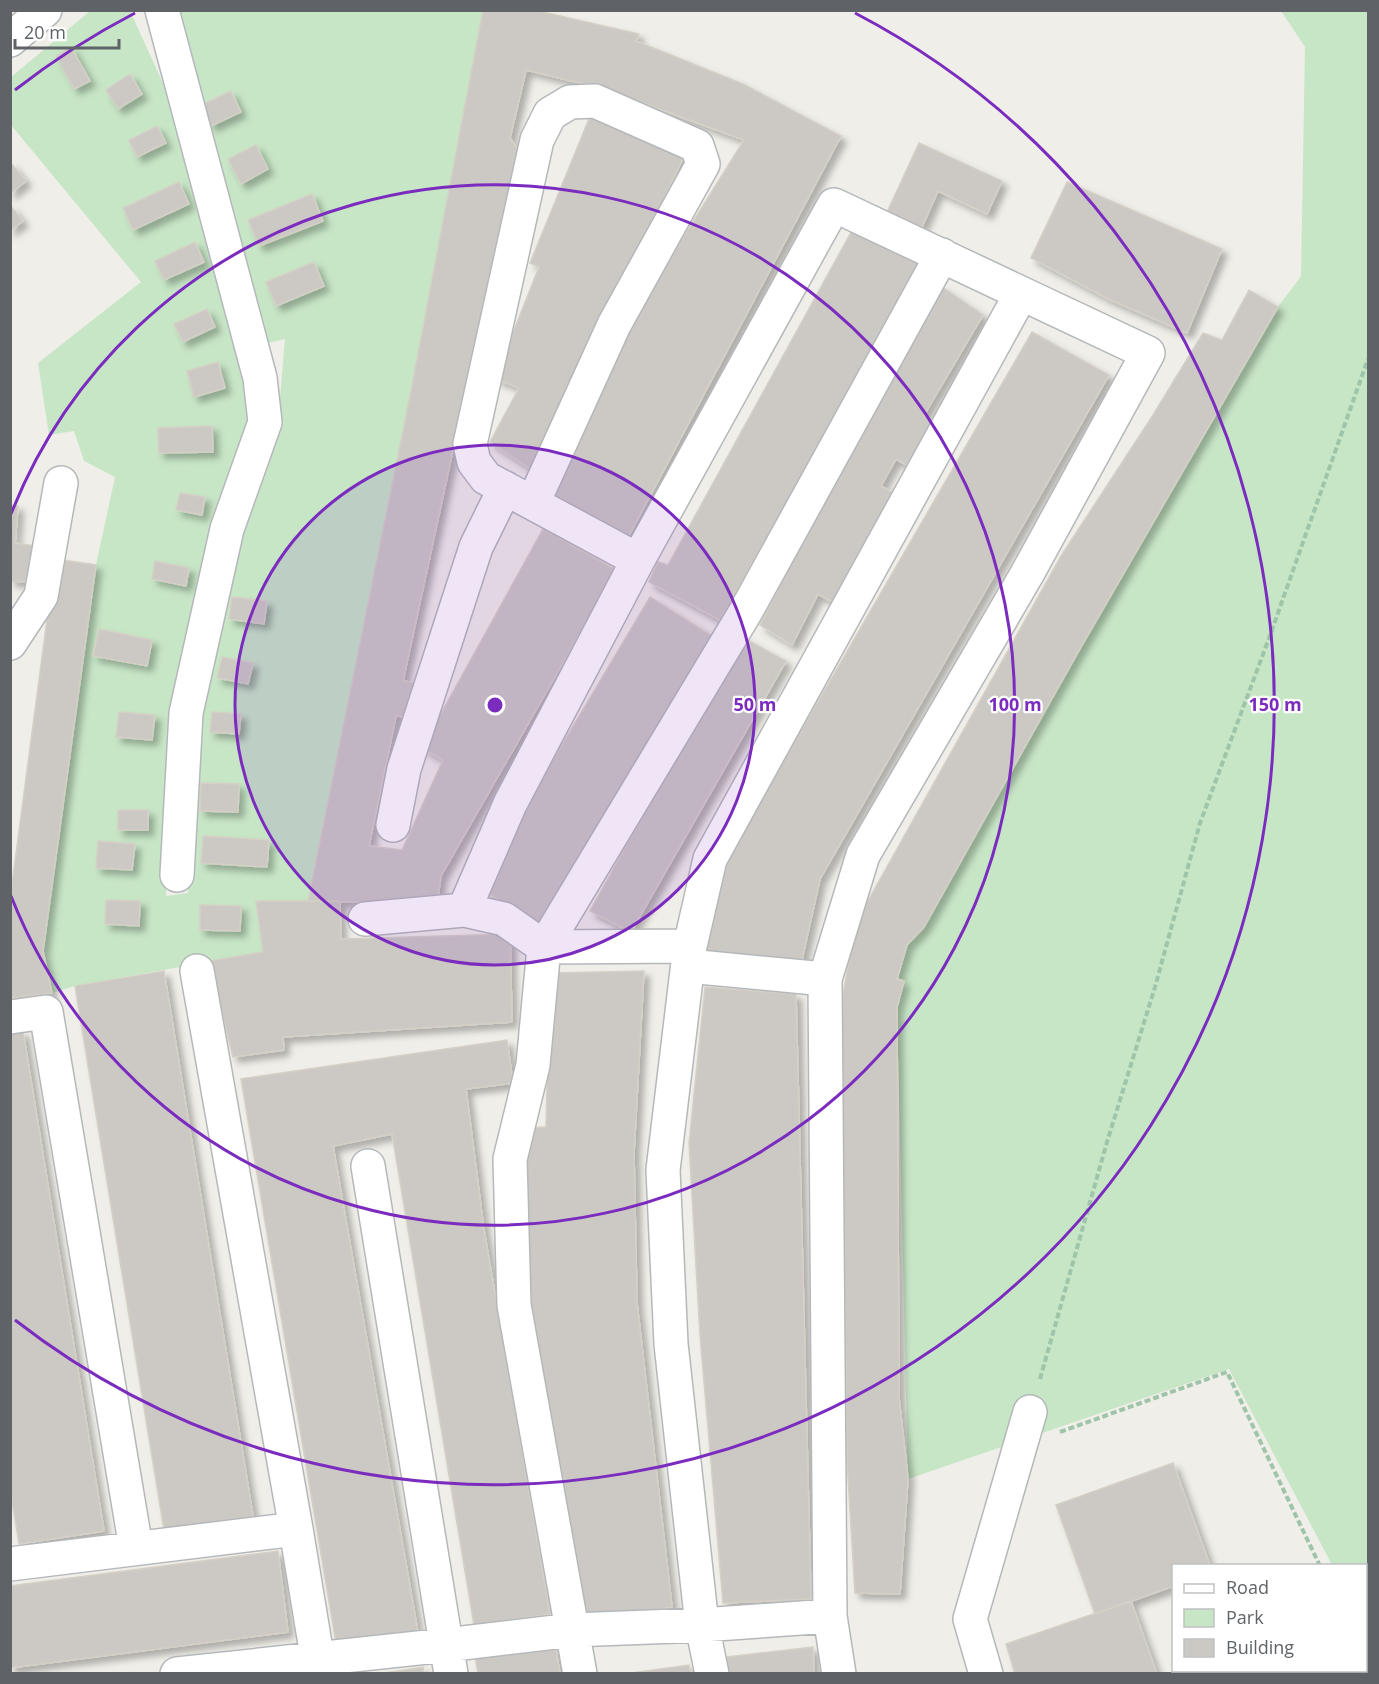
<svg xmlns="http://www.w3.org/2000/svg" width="1379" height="1684" viewBox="0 0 1379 1684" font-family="'Open Sans',sans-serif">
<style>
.green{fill:#c7e6c6}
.building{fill:#ccc9c4;stroke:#d5d0c6;stroke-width:1.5;filter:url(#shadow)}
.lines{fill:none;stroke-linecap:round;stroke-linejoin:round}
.minor-casing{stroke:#b5b8bb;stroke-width:36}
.path{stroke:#9ec4a9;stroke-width:4;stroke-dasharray:6 3;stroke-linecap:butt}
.minor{stroke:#fff;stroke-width:33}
.ring{fill:none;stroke:#7b2cbf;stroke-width:3}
.centre{fill:#7b2cbf;stroke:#fff;stroke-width:3}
.ring-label{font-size:18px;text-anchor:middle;font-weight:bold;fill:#7b2cbf;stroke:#fff;stroke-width:4.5;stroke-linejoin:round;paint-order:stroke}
</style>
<defs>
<filter id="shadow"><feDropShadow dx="5.5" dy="5.5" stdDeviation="3" flood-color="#0004"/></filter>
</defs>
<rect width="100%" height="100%" fill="#f0eee8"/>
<path class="green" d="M90 11H130L181 123 236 322 251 450 201 566 174 698 166 896 188 893 195 704 248 507 280 398 285 339 264 344 170 11H483L411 391 308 901H257L263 952 75 986 52 993 43 951 96 565 115 477 84 461 74 431 49 435 38 363 141 282 11 125 10 78Z
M1281 11H1368V1613L1366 1610V1566L1332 1565 1229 1369 908 1479 897 1007 903 981 897 979 907 945 1278 307 1301 276 1305 47Z"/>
<path class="building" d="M483 10H534L639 34 636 41 743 84 841 136 624 545 551 505 624 332 744 140 605 89 526 70 510 138 518 150 403 681 416 683 409 717 396 716 369 846 402 850 443 760 422 748 543 529 616 570 441 876 437 904 308 901 411 391Z
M71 47 90 81 74 89 56 56Z
M130 74 142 94 118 109 106 90Z
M231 91 241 112 211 126 201 105Z
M591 114 684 156 534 471 490 442 519 388 495 378 539 267 530 263Z
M157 126 166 143 137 157 129 140Z
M919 143 1002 181 987 214 938 191 922 227 887 212Z
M256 145 268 169 241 184 228 159Z
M10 162 26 181 10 194Z
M179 182 189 204 133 230 123 208Z
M1067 182 1222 249 1187 333 1111 300 1031 258Z
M312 194 323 221 259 246 248 220Z
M10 205 23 221 10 231Z
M855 225 922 263 720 620 649 582 658 562 668 565Z
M195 242 204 262 164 280 155 261Z
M314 262 324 286 276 306 266 282Z
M941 286 983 315 924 415 936 425 910 467 896 459 881 486 902 498 838 605 818 594 792 645 760 625 844 459Z
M1249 290 1278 307 1078 652 924 927 907 945 897 979 904 981 897 1007 899 1398 908 1479 900 1594 855 1593 847 1461 842 1001 855 924 1061 556 1153 415 1203 333 1222 340Z
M207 309 215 327 183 342 174 324Z
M1032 332 1109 375 820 879 799 973 705 964 714 881Z
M218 362 225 388 194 397 187 371Z
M212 426 213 452 159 453 158 428Z
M180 493 205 497 202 515 176 510Z
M10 505 18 506 15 543 41 547 38 582 10 581Z
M55 559 96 565 43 951 52 993 10 998V899Z
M155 561 189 568 186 586 152 579Z
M232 597 267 601 264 624 229 619Z
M650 597 712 636 547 927 485 892 525 807Z
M99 629 152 640 147 666 93 656Z
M742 637 786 661 631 932 590 911Z
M222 657 253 663 248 684 217 678Z
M119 712 155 715 152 740 116 737Z
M212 712 241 714 239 734 210 732Z
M201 783 239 784 238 812 200 811Z
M118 810H148V830H118Z
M203 836 269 840 267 867 201 863Z
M98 841 135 844 132 870 96 868Z
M106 900 140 901 139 926 105 924Z
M256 901H340L341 939 510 934 512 1022 283 1037 284 1050 233 1057 209 961 263 952Z
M200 905 241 906 240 931 200 930Z
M164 971 253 1516 164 1530 75 986Z
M644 971 634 1153 637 1303 672 1607 587 1620 521 1254 525 1128 546 1127 550 973Z
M705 987 796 994 811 1599 723 1603 700 1335 689 1143Z
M23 1031 104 1531 19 1544 10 1489V1033Z
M507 1040 513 1083 466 1089 484 1230 550 1614 474 1625 392 1134 333 1146 419 1638 337 1649 241 1079Z
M1173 1463 1210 1566H1174V1586L1095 1614 1056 1505Z
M278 1551 288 1632 10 1668V1586Z
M1131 1601 1157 1674H1015L1006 1644Z
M555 1645 560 1674H478L475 1656Z
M813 1647 814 1674H728L727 1657Z
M689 1665 691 1674H624Z
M423 1667 424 1674H378Z"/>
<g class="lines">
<defs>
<path id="minor" d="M162 10 260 378 265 422 227 529 186 713 177 875
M10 40 45 10
M533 503 614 325 703 164 697 146 595 101 570 102 550 114 537 140 470 444 474 462 486 478 638 560
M10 643 41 596 61 483
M393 825 404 769 476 547 505 488
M464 910 510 804 638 560 834 205 1148 353 1027 574 863 855 825 979 830 1616 839 1674
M365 919 464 910 504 919 544 947 690 946
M688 966 825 979
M197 971 296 1529
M10 1017 46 1012 136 1548
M368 1166 451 1674
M10 1564 296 1529 320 1674
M177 1674 446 1645 572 1630 702 1625 830 1616
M580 1674 514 1305 510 1159 533 1065 544 947 746 611 942 255
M712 1674 702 1625 671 1344 663 1170 690 946 710 859 1021 294
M986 1674 970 1619 1030 1412"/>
</defs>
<use href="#minor" class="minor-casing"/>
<path class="path" d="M1040 1379 1107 1142 1155 987 1200 823 1268 641 1368 359
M1060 1432 1227 1372 1320 1566
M1366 1649 1368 1654"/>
<use href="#minor" class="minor"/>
</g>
<circle cx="495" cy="705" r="260" fill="#7b2cbf" fill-opacity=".12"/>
<g class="ring">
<circle cx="495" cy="705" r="260"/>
<path d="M11 514A520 520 0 1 1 11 896"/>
<path d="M15 90A780 780 0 0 1 135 13M855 13A780 780 0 1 1 15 1320"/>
</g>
<circle cx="495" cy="705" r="9" class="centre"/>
<g class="ring-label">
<text x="755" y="711">50 m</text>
<text x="1015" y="711">100 m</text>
<text x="1275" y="711">150 m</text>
</g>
<rect width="1379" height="1684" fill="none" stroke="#5f6367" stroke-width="24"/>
<rect x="1172" y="1564" width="195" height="108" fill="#ffffff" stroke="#bfc1c2" stroke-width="1.5"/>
<rect x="1184" y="1584" width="30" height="9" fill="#ffffff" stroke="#bfc1c2" stroke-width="1.5"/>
<text x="1226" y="1594" font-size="18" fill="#5f6367">Road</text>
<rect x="1184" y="1609" width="30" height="18" fill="#c7e6c6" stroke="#bfc1c2" stroke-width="1.5"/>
<text x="1226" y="1624" font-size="18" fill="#5f6367">Park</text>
<rect x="1184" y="1639" width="30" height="18" fill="#ccc9c4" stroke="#bfc1c2" stroke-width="1.5"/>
<text x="1226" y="1654" font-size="18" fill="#5f6367">Building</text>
<path d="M15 39v9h104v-9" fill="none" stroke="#5f6367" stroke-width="3"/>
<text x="24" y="39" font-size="18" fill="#5f6367" stroke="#ffffff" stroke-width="4.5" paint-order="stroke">20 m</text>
</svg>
